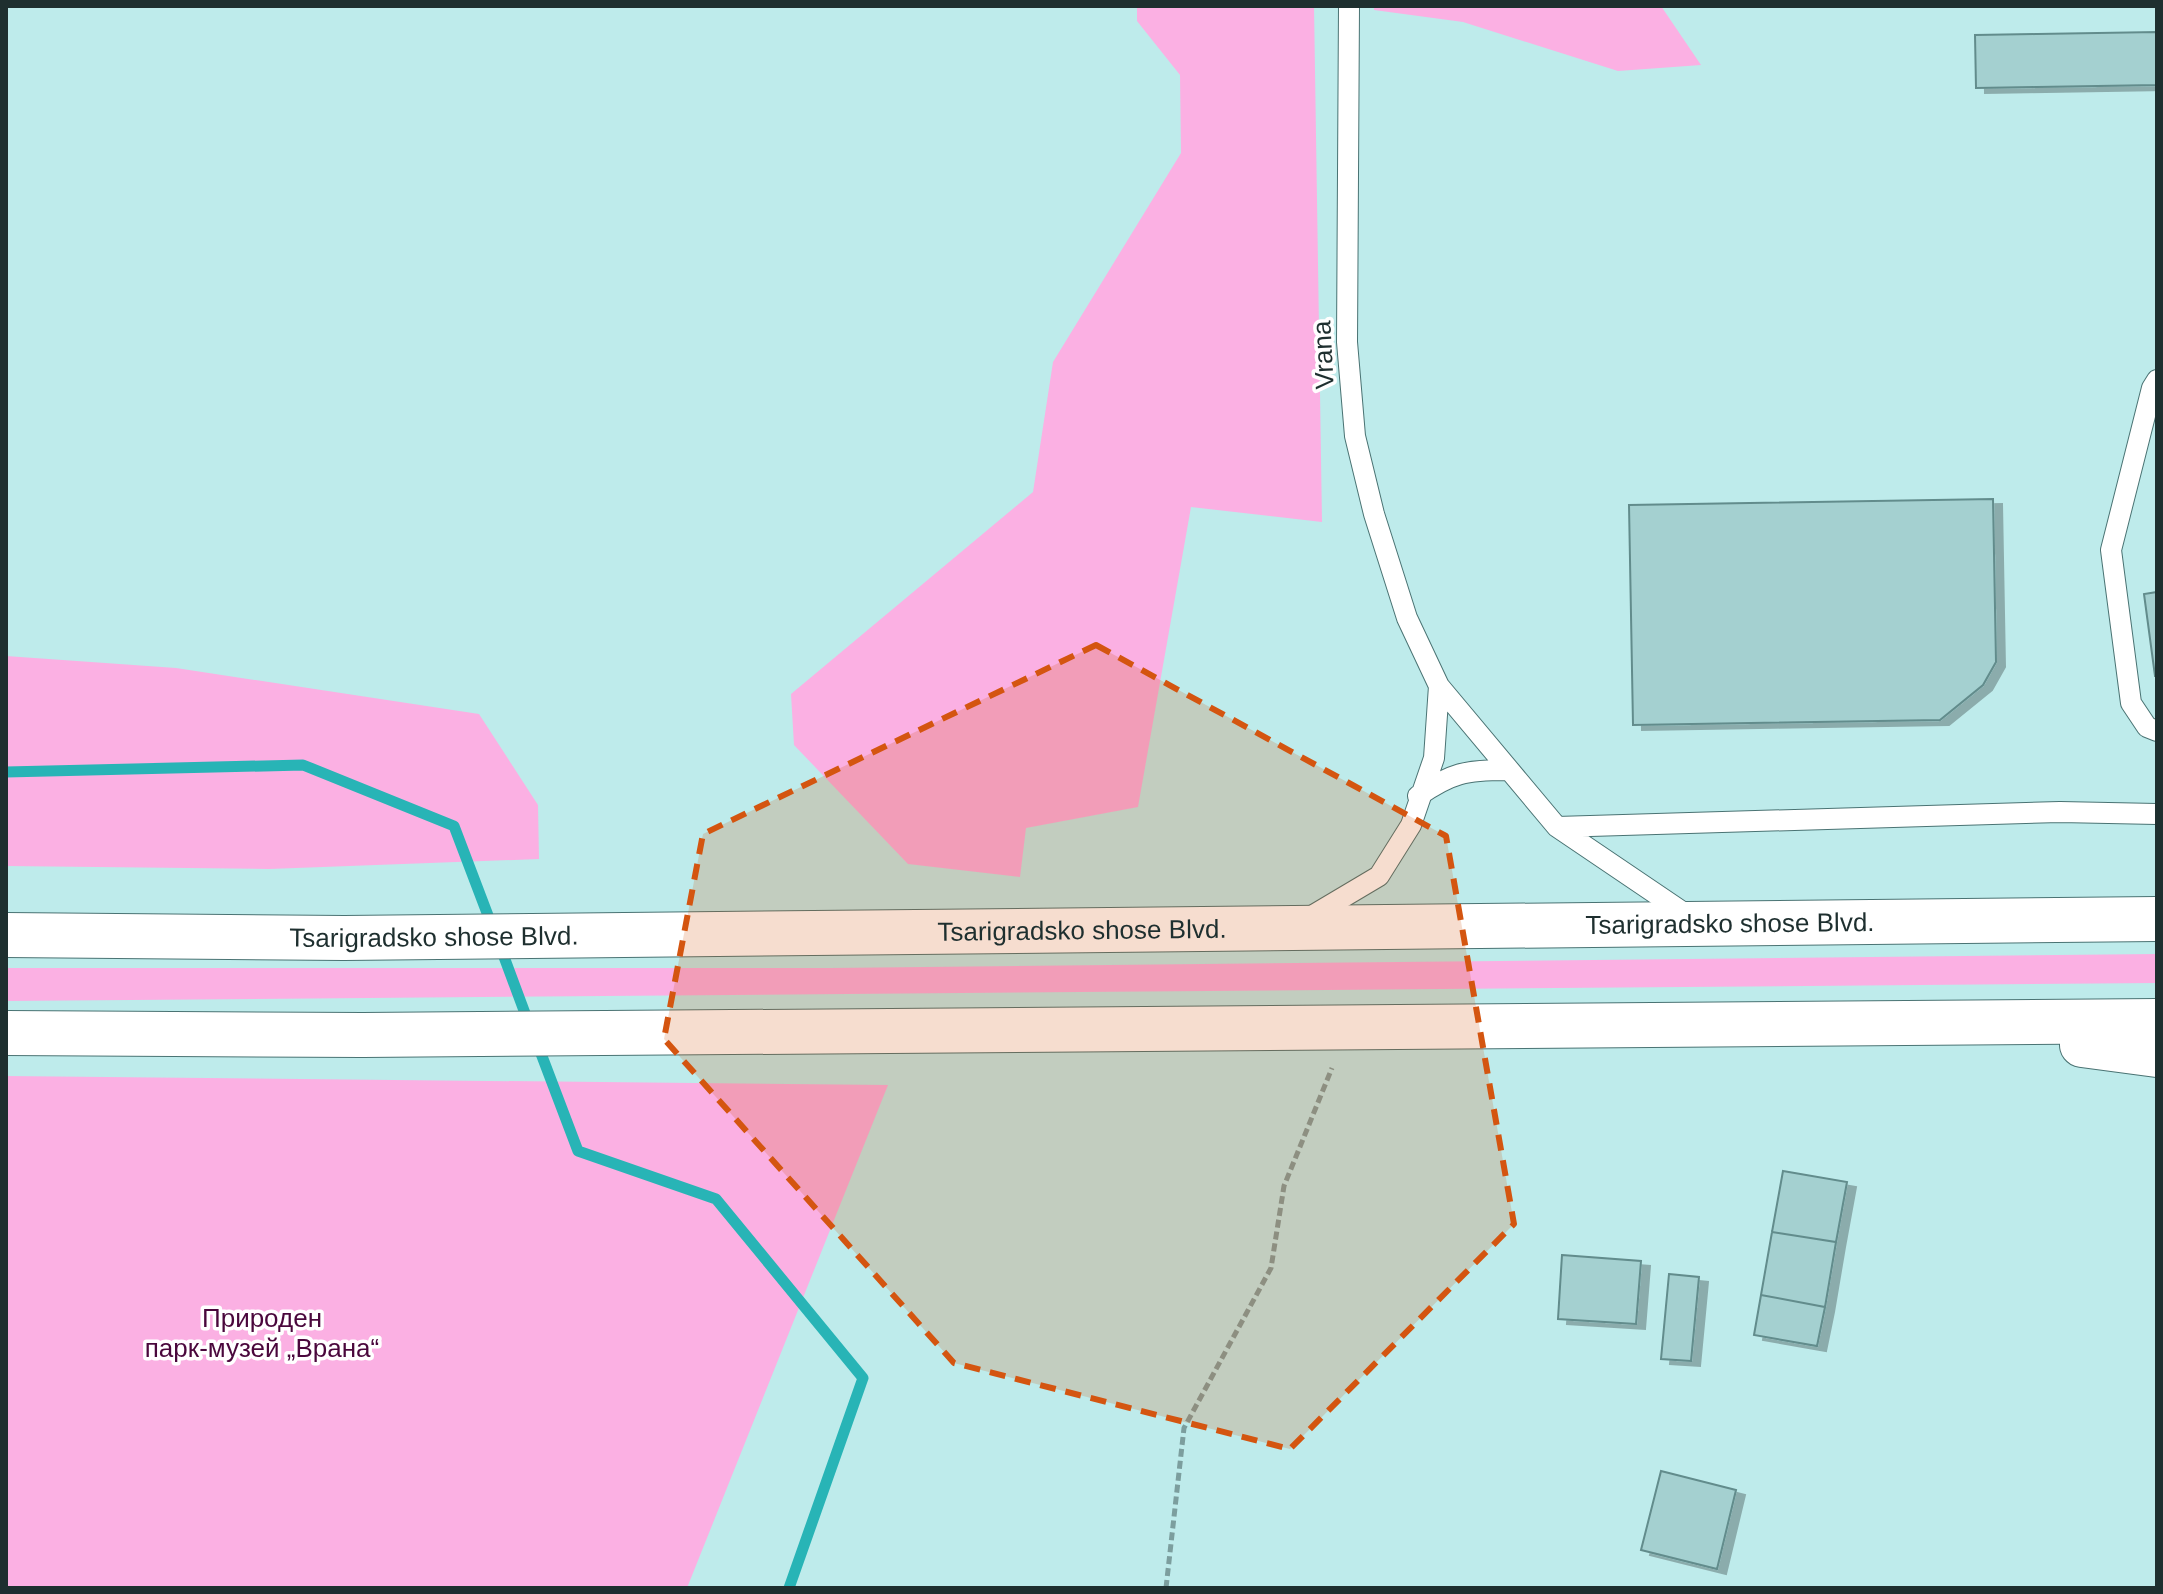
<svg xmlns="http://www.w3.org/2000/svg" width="2163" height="1594" viewBox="0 0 2163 1594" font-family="Helvetica,sans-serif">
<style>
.green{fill:#fbb0e3}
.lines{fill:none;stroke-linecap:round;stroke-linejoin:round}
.stream{stroke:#28b4b6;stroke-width:11}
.building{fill:#a4d0d0;stroke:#628c8c;stroke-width:2;filter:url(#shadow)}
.service-casing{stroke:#4a7373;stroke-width:22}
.trunk-casing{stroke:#4a7373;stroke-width:46}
.path{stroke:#7c9e9e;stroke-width:5;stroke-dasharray:8 4;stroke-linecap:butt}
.service{stroke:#fff;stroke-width:20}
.trunk{stroke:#fff;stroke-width:44}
.marked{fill:#d45510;fill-opacity:0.2;stroke:#d45510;stroke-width:6;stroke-dasharray:16 10;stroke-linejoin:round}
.labels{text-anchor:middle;stroke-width:7;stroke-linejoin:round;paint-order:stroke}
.street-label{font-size:26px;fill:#1e2f2f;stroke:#fff}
.park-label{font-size:26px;fill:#4a073c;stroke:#fff}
</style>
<defs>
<filter id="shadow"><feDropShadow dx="9" dy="5" stdDeviation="0" flood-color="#0004"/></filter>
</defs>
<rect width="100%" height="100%" fill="#beebeb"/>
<path class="green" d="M1137 6H1314L1322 522 1191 507 1138 807 1026 828 1020 877 908 864 794 745 791 694 1033 492 1053 362 1181 153 1180 75 1137 21Z
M1374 6H1661L1701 65 1618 71 1463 22 1374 10Z
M6 656 176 668 479 714 538 805 539 859 269 869 6 866Z
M2157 954V983L6 1001V968H830Z
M6 1076 888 1085 687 1588H6Z"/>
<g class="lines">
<path class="stream" d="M6 772 303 765 454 826 492 926
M500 946 529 1024
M537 1043 578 1151 716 1199 863 1378 789 1588"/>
</g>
<path class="building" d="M2157 32V85L1976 88 1975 35Z
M1993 499 1996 662 1983 685 1940 720 1633 725 1629 505Z
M2157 592V676H2155L2144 594Z
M1783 1171 1847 1182 1836 1242 1772 1232Z
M1772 1232 1836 1242 1825 1307 1761 1295Z
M1562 1255 1641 1261 1636 1324 1558 1319Z
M1669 1274 1699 1277 1691 1361 1661 1359Z
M1761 1295 1825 1307 1817 1346 1754 1335Z
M1661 1471 1736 1490 1717 1569 1641 1550Z"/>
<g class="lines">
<defs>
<path id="service" d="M1349 6 1347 342 1355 436 1374 514 1407 618 1439 686 1557 827 1690 917
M2157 380 2152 388 2111 550 2131 703 2147 727 2157 731
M1418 796C1451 773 1466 770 1506 770
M1557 827 2060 812 2157 814
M1310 917 1379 876 1411 825 1434 758 1439 686"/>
<g id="trunk">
<path id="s1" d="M6 935 344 938 2157 919"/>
<path d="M6 1033 363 1035 2157 1021"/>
<path d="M2082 1045 2157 1055"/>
</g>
</defs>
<use href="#service" class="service-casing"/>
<use href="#trunk" class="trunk-casing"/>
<path class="path" d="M1166 1588 1184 1428 1271 1268 1284 1186 1332 1068"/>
<use href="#service" class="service"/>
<use href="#trunk" class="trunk"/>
</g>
<path class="marked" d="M1096 645 1446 836 1514 1224 1290 1449 954 1363 664 1039 703 834Z"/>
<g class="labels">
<g class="street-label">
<text transform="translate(1323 355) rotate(-93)" y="9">Vrana</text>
<text dy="9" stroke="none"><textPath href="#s1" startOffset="1724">Tsarigradsko shose Blvd.</textPath></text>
<text dy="9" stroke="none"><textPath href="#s1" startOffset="1076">Tsarigradsko shose Blvd.</textPath></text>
<text dy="9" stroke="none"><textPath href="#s1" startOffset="428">Tsarigradsko shose Blvd.</textPath></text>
</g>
<g class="park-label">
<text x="262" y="1327">Природен<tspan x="262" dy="30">парк-музей „Врана“</tspan></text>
</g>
</g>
<rect width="2163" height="1594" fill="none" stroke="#1e2f2f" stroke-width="16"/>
</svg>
